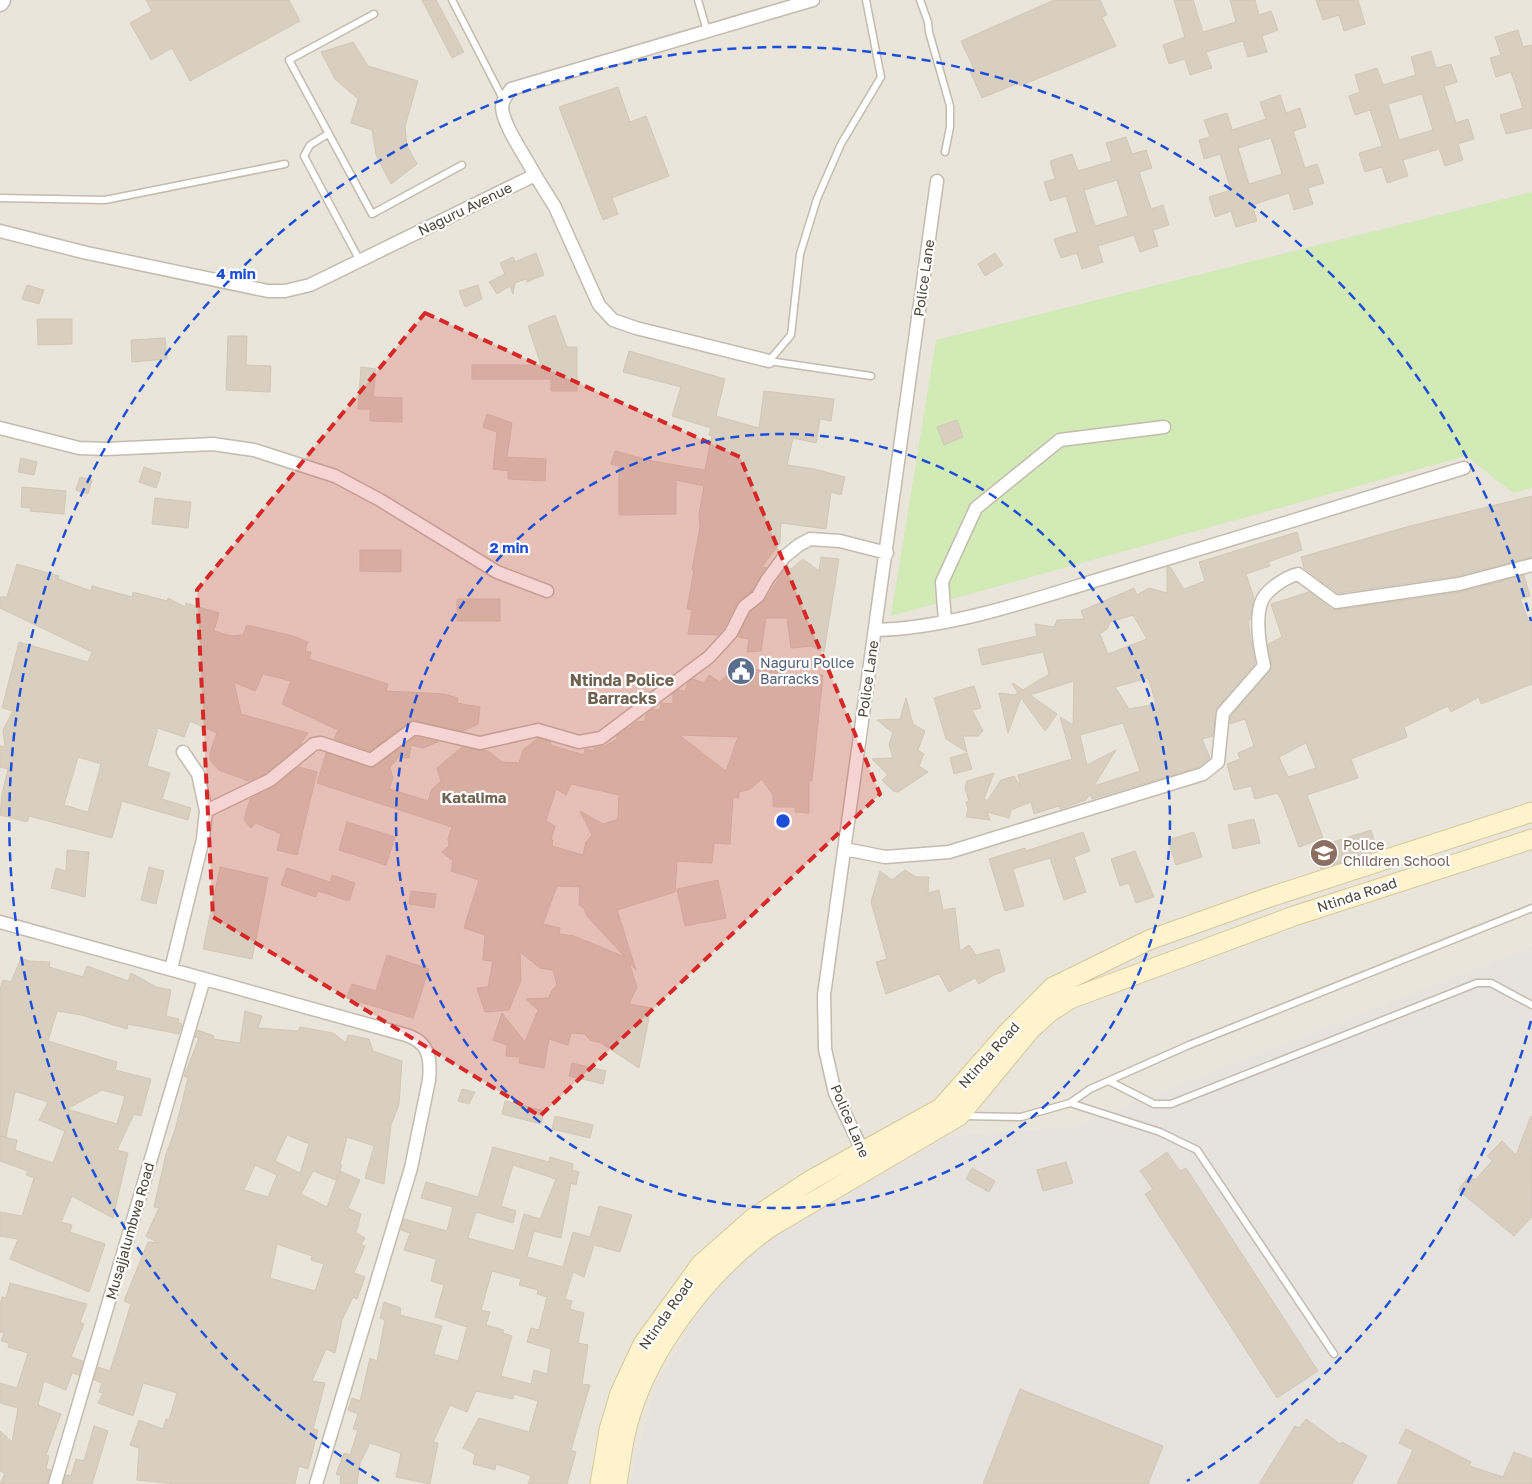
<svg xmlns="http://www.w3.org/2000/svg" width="1532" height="1484" viewBox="0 0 1532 1484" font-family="'Golos Text',sans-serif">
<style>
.residential{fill:#eae5da}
.industrial{fill:#e6e2dd}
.green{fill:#d2eab5}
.building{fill:#d8cfc1;stroke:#d3c7b4;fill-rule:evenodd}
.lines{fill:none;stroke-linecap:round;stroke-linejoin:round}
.service-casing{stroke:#c2bbae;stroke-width:9}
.minor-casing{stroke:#c2bbae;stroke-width:15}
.tertiary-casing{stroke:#c2bbae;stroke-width:19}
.secondary-casing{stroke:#d6c79b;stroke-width:21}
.service{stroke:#fff;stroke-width:6}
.minor{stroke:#fff;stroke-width:12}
.tertiary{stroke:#fff;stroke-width:16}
.secondary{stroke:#fff3cd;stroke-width:19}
.marked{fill:#d62828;fill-opacity:0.2;stroke:#d62828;stroke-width:4;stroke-dasharray:10 6;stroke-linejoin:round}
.ring{fill:none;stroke:#1d4ed8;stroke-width:2.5;stroke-dasharray:9 6}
.labels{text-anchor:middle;stroke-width:4.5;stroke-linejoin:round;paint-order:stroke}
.street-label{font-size:14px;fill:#4b4439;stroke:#fff}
.service-label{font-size:14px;fill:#4e5e75;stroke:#fff;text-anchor:start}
.education-label{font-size:14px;fill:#785e54;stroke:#fff;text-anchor:start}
.neighbourhood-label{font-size:15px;font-weight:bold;fill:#6e6250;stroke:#fff}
.quarter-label{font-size:16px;font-weight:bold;fill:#6e6250;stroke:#fff}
.centre{fill:#1d4ed8;stroke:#fff;stroke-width:2.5}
.ring-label{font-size:15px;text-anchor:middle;font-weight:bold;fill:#1d4ed8;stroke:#fff;stroke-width:4.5;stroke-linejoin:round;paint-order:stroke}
</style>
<rect width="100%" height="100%" fill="#f6f3ec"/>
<path class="residential" d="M0 0H1532V1484H0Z"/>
<path class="industrial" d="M1532 946V1484H630L655 1388 710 1292 784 1223 885 1173 949 1136 1070 1127Z"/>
<path class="green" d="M1532 192V488L1513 493 1466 456 891 616 936 340Z"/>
<path class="building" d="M146 0H289L300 21 190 81 172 48 151 60 130 23 152 11Z
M422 0H436L464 52 452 58Z
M1054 0H1100L1107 15 1102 17 1116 46 1020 86 1018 83 982 98 970 71 974 69 961 41Z
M1174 0H1193L1203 32 1236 22 1230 0H1255L1259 15 1271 11 1278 30 1262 36 1267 52 1248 57 1243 41 1206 52 1212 68 1190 75 1185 59 1169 64 1163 45 1185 37Z
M1316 0H1358L1365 24 1344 31 1339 15 1323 20Z
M1518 30 1523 47 1532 45V128L1506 134 1500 115 1523 108 1511 72 1496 77 1490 58 1501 55 1495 37Z
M353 42 368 66 418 81 405 126 407 146 417 164 391 184 376 155 372 130 351 123 358 99 335 79 321 52Z
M1431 51 1436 68 1451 64 1457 82 1444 86 1456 123 1468 119 1474 139 1458 144 1463 160 1445 166 1439 149 1403 160 1408 176 1387 183 1382 167 1365 172 1359 153 1382 146 1370 110 1355 115 1349 96 1360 92 1355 75 1377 68 1383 85 1416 75 1411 57ZM1422 94 1433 130 1399 140 1388 104Z
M618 87 630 122 646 116 669 176 612 198 618 214 603 220 559 107Z
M1280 95 1286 113 1300 108 1306 127 1293 131 1305 168 1317 164 1324 183 1308 188 1313 204 1294 210 1289 193 1252 205 1257 221 1236 227 1231 211 1215 217 1209 197 1231 190 1220 154 1204 159 1199 140 1210 137 1204 120 1227 113 1232 130 1266 119 1260 102ZM1271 138 1282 174 1249 184 1238 148Z
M1126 137 1132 154 1146 150 1152 168 1139 172 1151 209 1163 205 1169 225 1153 230 1158 246 1140 252 1134 235 1098 246 1103 262 1082 269 1077 253 1061 258 1054 239 1077 232 1066 196 1050 201 1044 182 1055 179 1050 161 1072 154 1078 171 1112 161 1106 143ZM1117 180 1128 216 1095 226 1084 190Z
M536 253 544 275 527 282 526 279 515 283 513 294 510 286 497 294 489 282 505 274 500 263 513 257 515 262Z
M995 253 1003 265 985 276 978 264Z
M27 285 44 290 39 304 22 299Z
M478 285 482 299 465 307 459 291Z
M555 315 567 347H577V391H551V379H472V365H541L528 326Z
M37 319H72V344L38 345Z
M228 336H247L246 365 271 366 270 392 226 390Z
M165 338 167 359 132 362 131 340Z
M629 351 725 379 716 416 759 428 764 391 834 399 831 421 820 419 816 443 793 438 787 465 814 469 845 477 841 495 831 492 826 529 781 523 780 543 761 568 766 567 752 591 737 603 724 628 718 635 688 634 692 610 687 609 694 570H692L700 527 699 514 704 486 676 480V514L619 515V466L611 464 615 451 652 461 705 470 712 436 709 435 711 428 672 416 681 387 623 372Z
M361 367 376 369 373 397 402 398V422L370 421V409H358Z
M487 414 512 423 507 457 546 459 545 481 508 479V471L493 469 497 432 483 427Z
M957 420 963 437 944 445 937 427Z
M21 458 37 462 34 475 18 472Z
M144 467 161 473 156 488 139 482Z
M80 477 92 480 88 494 76 490Z
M22 487 66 491 64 514 30 511 31 508 21 507Z
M1532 496V557L1457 576 1338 593 1304 568 1301 557 1410 526Z
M155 498 191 502 188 528 152 524Z
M1297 532 1302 550 1268 562 1270 566 1246 574 1254 598 1250 620 1248 621 1255 664 1217 708 1213 736 1202 739 1210 758 1199 767 1092 799 1090 794 1086 800 1060 809 1059 806 1034 814 1031 802 1011 810 1009 818 987 812 990 820 966 817 968 809 966 802 969 801 965 788 967 781 994 773 984 799 987 801 1001 780 1014 776 1021 788 1018 775 1072 759 1060 717 1073 725 1074 681 1030 695 1057 714 1045 731 1021 698 1008 733 999 693 1015 695 1018 693 1012 684 1013 683 1023 690 1049 674 1043 652 982 665 978 649 1037 636 1035 624 1054 627 1057 620 1084 619 1081 611 1134 588 1137 595 1149 588 1167 593V567H1170L1184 589 1205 581 1199 562ZM1133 615 1147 639 1108 654 1100 634 1107 629 1110 622ZM1148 678 1156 704 1129 709 1115 687ZM1123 723 1140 771 1094 786 1116 750 1087 765 1080 735Z
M360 550H401V572L360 571Z
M821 557 839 559 824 652 811 646 791 648 787 618H766L761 651 747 652 749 639 738 637 750 612 765 600 787 566 791 569 803 559 819 571Z
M17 564 59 576 58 579 91 591 92 586 132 597 133 592 167 601 168 598 185 607 186 603 219 613 214 631 232 636 243 635 247 625 293 636 308 642 305 651 311 652 309 659 388 684 386 691 444 694 458 698 457 703 480 707 478 724 463 731 412 720 370 751 334 739 338 730 282 704 291 681 263 674 255 691 234 682 241 714 308 733 300 745 266 773 249 781 219 770 210 760V753L217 733 190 721 184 737 158 728 147 766 170 773 162 799 191 808 188 820 122 801 112 838 29 816 27 822 0 815 2 794 8 769 0 767V746L5 747 3 730 13 711 2 708 19 642 88 662 92 652 0 608V597H7ZM78 757 101 764 88 812 64 805Z
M1524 575 1530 596 1520 599 1529 622H1532V684L1481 704 1479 697 1451 712 1448 706 1404 727 1407 737 1351 759 1358 778 1307 795 1323 838 1299 847 1282 801 1277 793 1255 799 1251 786 1234 790 1227 764 1240 759 1238 753 1254 746 1245 719 1230 724 1231 716 1272 668 1268 644 1282 637 1271 604 1309 592 1331 609 1337 610 1460 592ZM1306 743 1316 768 1288 777 1279 757Z
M457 599H500V621H457Z
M735 668 743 676 745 669 783 671V675H823L812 781H809V813L795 812V807H773V795L762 779 750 789 739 792V798L733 797 730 844 714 843 712 863 677 861 675 892 617 910 636 970 629 962 637 987 629 1004 651 1008 639 1068 601 1043 590 1040 585 1034 571 1033 568 1045 549 1039 544 1068 519 1063 520 1057 506 1056 507 1045 493 1040 502 1013 525 1042 538 1010 526 999 549 998 552 990 557 985 553 970 540 968 520 952 521 980 509 1010 485 1012 477 988 488 987 493 961 483 960 485 935 464 928 479 880 451 871 453 861 442 852 449 846 448 839 452 827 317 783 326 753 372 768 416 737 438 742 423 748 411 745 409 758 399 757 390 767 393 778 389 789 428 801 432 789 441 781 437 768 462 747 488 751 502 762 519 763 523 750 538 738 551 742 550 745 584 755 585 749 594 751V748L605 746 617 739V736L628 728H631V726L636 722 645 721 646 715 653 709 660 710 661 703 673 704V694L678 690 685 691 688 683 693 679 704 683 709 675 720 682ZM679 735 738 737 726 771ZM571 784 619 795 618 819 603 824 580 811 592 835 586 842 583 855 552 846 553 840H551L555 826 546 821 556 789 566 795ZM557 886 580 887 579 905 584 908 587 916 625 957 574 936 559 934 560 928 543 924Z
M974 686 981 708 972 710 983 731 978 736H963L967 752 946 739 934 698Z
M906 698 913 724 925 731 918 750 924 754 919 766 928 772 898 792 893 791 882 780 888 775 872 759 893 758 889 745 893 733 877 720 900 719Z
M967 753 972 769 954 774 950 758Z
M299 767 317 772 297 855 277 850 281 834 256 823 251 828 244 820 250 799 275 786Z
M1254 819 1260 843 1233 849 1228 825Z
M347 822 395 837 386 865 339 850Z
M1371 830 1377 850 1321 869 1314 848Z
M1083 832 1090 851 1074 857 1086 892 1064 900 1050 858 1013 869 1024 906 1005 911 989 859 1025 848 1026 851Z
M1194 832 1202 857 1176 865 1168 840Z
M67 850 89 852 85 897 51 888 56 868 66 871Z
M1135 851 1154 897 1136 903 1129 883 1120 886 1111 859Z
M149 867 164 871 156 904 141 900Z
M220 867 268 878 252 959 203 949Z
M287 868 330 882 332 875 355 883 349 901 318 891 316 897 281 885Z
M905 870 916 877H929L928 893 939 890 943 910 955 908 960 951 969 945 976 955 999 949 1005 971 994 975 979 984 975 978 949 992 939 974 886 994 876 962 887 959 871 902 880 871 892 880Z
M718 880 726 918 685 926 677 889Z
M411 891 436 894 434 908 409 904Z
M387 955 429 969 413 1018 347 998 352 984 376 991Z
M21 958 29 961 50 962 49 967 83 977 87 966 128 981 131 973 156 987 171 990 166 1016 179 1019 178 1022 182 1024 179 1034 128 1024 127 1029 81 1015 57 1011 48 1041 117 1062 115 1070 151 1079 141 1116 134 1114 117 1150 128 1153 113 1218 72 1196 61 1222 72 1225 70 1232 105 1244 89 1292 10 1259 18 1239 0 1236V1212L22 1216 34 1178 26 1175 28 1171 0 1161V1136L17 1140 15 1150 53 1163 65 1131 39 1120 48 1102 17 1092H15L6 1137 0 1136V989L3 980 11 982ZM102 1090 125 1096 117 1124 67 1109Z
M245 1011 262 1016 258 1028 298 1031 300 1027 333 1033 346 1043 348 1035 369 1039 373 1051 402 1061 399 1104 391 1125 384 1184 365 1178 374 1146 347 1137 340 1165H342L336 1180 313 1171 301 1194 327 1207 340 1171 360 1180 348 1208 361 1214 356 1233 365 1238 361 1245 365 1246 354 1273 365 1277 357 1299 353 1297 342 1320 335 1353 326 1349 312 1381 325 1383 313 1429 318 1430 308 1469 299 1466 295 1484H176L137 1480 139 1448 130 1445 139 1420 163 1429 166 1419 169 1420 177 1393 143 1383 133 1416 98 1403 103 1393 99 1392 102 1383 94 1380 98 1367 110 1371 131 1304 124 1301 148 1242 158 1243 146 1236 159 1208 154 1207 166 1154 175 1130 188 1078 184 1076 199 1038 195 1037 198 1030 214 1036 213 1039 240 1043ZM287 1135 309 1144 300 1173 275 1161ZM255 1165 277 1175 268 1197 244 1190ZM277 1244 312 1256 311 1260 324 1264 315 1291 270 1278Z
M572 1063 606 1071 603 1084 569 1076Z
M462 1089 475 1092 469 1104 458 1101Z
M505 1101 544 1111 541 1124 502 1114Z
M555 1116 593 1125 590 1138 552 1129Z
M1531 1116 1532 1217 1514 1236 1458 1190 1469 1176 1475 1180 1492 1161 1487 1156 1502 1141 1516 1155Z
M493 1147 549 1162 550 1157 573 1164 572 1170 579 1172 576 1185 571 1183 561 1238 534 1231 527 1257 563 1267 573 1232 590 1237 599 1206 632 1215 620 1252 594 1245 584 1277 573 1272 565 1299 572 1301 570 1309 584 1313 578 1343 588 1345 582 1384 590 1385 571 1450 576 1452 567 1484H528L531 1476 523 1473 496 1464 495 1470 473 1464 475 1454 463 1448 479 1418 529 1432 538 1401 514 1394 513 1399 476 1391 467 1412 450 1405 433 1442 438 1443 430 1484 396 1477 401 1453 370 1443 360 1463 357 1484H340L341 1476 336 1474 344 1453 350 1455 358 1430 353 1429 358 1414 348 1410 352 1398 360 1401 370 1358 377 1361 385 1320 380 1318 384 1302 401 1308 400 1315 442 1326 434 1354 458 1361 467 1327 435 1317 444 1285 431 1281 436 1259 404 1250 410 1233 401 1230 404 1219 447 1231 453 1207 421 1198 426 1182 478 1197ZM513 1165 556 1179 540 1219 524 1214 514 1251 468 1238 476 1212 513 1223 516 1211 501 1206ZM492 1271 521 1279 519 1285 538 1290 537 1294 547 1297 539 1330 531 1328 527 1342 551 1349 547 1374 534 1370 531 1384 501 1376 512 1336 503 1333 504 1330 486 1325 490 1312 481 1310Z
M1167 1152 1180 1171 1186 1168 1318 1371 1277 1398 1145 1194 1153 1189 1140 1171Z
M1066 1162 1073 1183 1043 1191 1037 1170Z
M972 1168 995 1181 989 1192 966 1179Z
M10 1283 87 1304 80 1322 84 1324 71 1357 83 1361 79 1375 72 1373 66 1390 44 1381 38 1405 61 1414 46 1455 49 1456 46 1469 51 1470 47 1484H0L5 1473 0 1471V1431L12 1442 18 1408 0 1403V1383L17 1388 28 1353 8 1347 9 1343 1 1341 4 1333 0 1332V1306L2 1297 6 1298Z
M1020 1389 1163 1446 1148 1484H983Z
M1306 1419 1340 1444 1342 1442 1367 1456 1352 1484H1259L1295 1426 1299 1428Z
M94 1426 108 1431 92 1484H63L66 1475 71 1476 76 1459 84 1461Z
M1406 1429 1471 1462 1469 1466 1503 1477 1514 1452 1532 1459V1484H1397L1413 1450 1399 1443Z"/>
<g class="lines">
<defs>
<path id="service" d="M452 0 503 99
M698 0 707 31
M920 0 928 22 929 32 950 106V127L945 152
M374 14 289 60 372 214 462 165
M328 134 310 145 304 156 360 261
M0 198 105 200 285 164
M769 361 791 335 800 254 817 199 841 144 881 77 866 0
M769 361 871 376
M1109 1081 1154 1104H1171L1477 983H1491L1532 1005
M1070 1103 1160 1132 1197 1150 1334 1354
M963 1116 1021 1117 1070 1103 1090 1089 1189 1045 1532 908"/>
<path id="minor" d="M535 175 555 207 599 305 613 320 636 328 769 361
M0 231 87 253 268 291H285L310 285 535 175C526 157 503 126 502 107 502 100 507 95 511 89L813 0
M0 428 79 448 106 449 213 444 254 450 335 476 380 500 497 572 547 591
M945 621 942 582 976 508 1060 440 1164 427
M875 630C955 628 1040 597 1117 574 1233 539 1348 504 1464 468
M206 811 270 780 314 744 321 743 371 760 414 728 480 743 538 730 579 742 601 738 709 657 731 633 744 607 758 596 767 580 784 557 799 545 810 539 840 541 887 553
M845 849 885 857 949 852 1203 774 1218 762 1223 713 1264 666C1260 648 1255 621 1261 603 1265 590 1286 577 1298 574L1336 602 1459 584 1532 565
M0 922 406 1035C429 1042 431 1058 429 1080L411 1168 316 1484
M171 969 203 839 206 811 198 774 183 752
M866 1158 835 1093 825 1049 824 995 937 181
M55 1484 204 979"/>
<path id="tertiary" d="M0 3 2 0"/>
<path id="secondary" d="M600 1484 609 1430 620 1393 643 1344 701 1264 752 1219 811 1180 941 1108 1009 1031 1053 987 1149 940 1267 898 1532 812
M617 1484C620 1466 622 1448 626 1431 644 1354 708 1270 772 1226L959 1116 1031 1029 1050 1012 1070 999 1294 916 1532 839"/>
</defs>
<use href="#service" class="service-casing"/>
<use href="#minor" class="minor-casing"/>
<use href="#tertiary" class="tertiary-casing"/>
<use href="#secondary" class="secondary-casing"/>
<use href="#service" class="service"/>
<use href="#minor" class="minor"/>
<use href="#tertiary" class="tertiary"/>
<use href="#secondary" class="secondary"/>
</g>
<path class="marked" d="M425 313 740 457 880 794 540 1116 213 917 197 590Z"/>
<g class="ring">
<circle cx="783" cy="821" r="387"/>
<path d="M1531 1021A774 774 0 0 1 1187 1481M379 1481A774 774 0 1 1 1531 621"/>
</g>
<defs>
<symbol id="civic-disc" viewBox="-11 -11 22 22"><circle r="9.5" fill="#5c6f8a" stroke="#fff"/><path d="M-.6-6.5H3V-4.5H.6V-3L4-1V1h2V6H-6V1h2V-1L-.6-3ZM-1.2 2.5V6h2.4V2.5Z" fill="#fff"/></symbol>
<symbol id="school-disc" viewBox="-11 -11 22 22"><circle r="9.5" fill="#8d6e63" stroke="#fff"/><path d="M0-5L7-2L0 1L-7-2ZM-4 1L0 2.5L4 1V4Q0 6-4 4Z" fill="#fff"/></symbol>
</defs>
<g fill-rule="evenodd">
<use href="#civic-disc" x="725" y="655" width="32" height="32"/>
<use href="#school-disc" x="1308" y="837" width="32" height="32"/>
</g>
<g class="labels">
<g class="street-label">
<text transform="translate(465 209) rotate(-26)" y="5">Naguru Avenue</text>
<text transform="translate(924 278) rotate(-82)" y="5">Police Lane</text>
<text transform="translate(868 679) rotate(-82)" y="5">Police Lane</text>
<text transform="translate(1357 895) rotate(-18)" y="5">Ntinda Road</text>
<text transform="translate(989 1055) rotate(-48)" y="5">Ntinda Road</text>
<text transform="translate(850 1121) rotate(67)" y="5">Police Lane</text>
<text transform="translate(130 1231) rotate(-74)" y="5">Musajjalumbwa Road</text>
<text transform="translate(666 1314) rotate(-55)" y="5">Ntinda Road</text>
</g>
<g class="service-label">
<text x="760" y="668">Naguru Police<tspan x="760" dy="16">Barracks</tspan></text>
</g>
<g class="education-label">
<text x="1343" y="850">Police<tspan x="1343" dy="16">Children School</tspan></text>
</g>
<g class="neighbourhood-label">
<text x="474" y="803">Katalima</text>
</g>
<g class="quarter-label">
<text x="622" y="686">Ntinda Police<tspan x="622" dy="18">Barracks</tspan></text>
</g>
</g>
<circle cx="783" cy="821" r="8" class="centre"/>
<g class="ring-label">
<text x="236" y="279">4 min</text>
<text x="509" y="553">2 min</text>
</g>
</svg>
